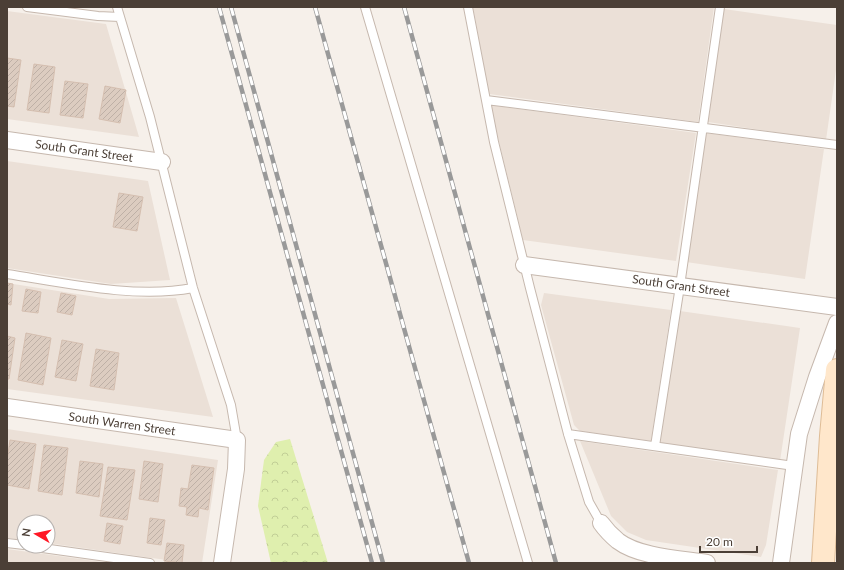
<svg xmlns="http://www.w3.org/2000/svg" width="844" height="570" viewBox="0 0 844 570" font-family="Lato,sans-serif">
<style>
.residential{fill:#ebe0d7}
.forest{fill:url(#forest-crowns)}
.building{fill:url(#building-hatch);stroke:#d5bfb0}
.lines{fill:none;stroke-linecap:round;stroke-linejoin:round}
.service-casing{stroke:#c6b8ae;stroke-width:10}
.minor-casing{stroke:#c6b8ae;stroke-width:18}
.secondary-casing{stroke:#debc96;stroke-width:24}
.service{stroke:#fff;stroke-width:8}
.minor{stroke:#fff;stroke-width:16}
.secondary{stroke:#ffe7cb;stroke-width:22}
.rail-casing{stroke:#999;stroke-width:4.5}
.rail{stroke:#fff;stroke-width:3;stroke-dasharray:9;stroke-linecap:butt}
.labels{text-anchor:middle;stroke-width:3.5;stroke-linejoin:round;paint-order:stroke}
.street-label{font-size:12px;fill:#4b3f36;stroke:#fff}
</style>
<defs>
<pattern id="forest-crowns" width="20" height="18" patternUnits="userSpaceOnUse"><rect width="20" height="18" fill="#dfefae"/><path d="M2 6a3 3 0 1 1 6 0M12 15a3 3 0 1 1 6 0" fill="none" stroke="#c1ce96"/></pattern>
<pattern id="building-hatch" width="6" height="6" patternUnits="userSpaceOnUse"><rect width="6" height="6" fill="#dcccc0"/><path d="M-1 1l2-2M0 6l6-6M5 7l2-2" fill="none" stroke="#beb0a6"/></pattern>
</defs>
<rect width="100%" height="100%" fill="#f6f0ea"/>
<path class="residential" d="M473 7H714L698 122 489 94Z
M724 9 837 25V63L826 140 708 122Z
M7 11 106 24 139 137 7 119Z
M490 105 696 133 676 261 523 240Z
M706 133 824 149 805 279 686 262Z
M7 161 148 181 170 280 111 284 7 268Z
M7 283 109 299 176 298 213 417 7 389Z
M544 293 671 310 651 441 580 431 574 425 541 305Z
M680 311 800 328 780 461 660 443Z
M7 429 218 460 202 563H187L48 543V522H24V540L7 538Z
M580 441 778 470 766 545 761 557 646 540 627 532 611 516Z
M7 549 110 563H7Z"/>
<path class="forest" d="M290 439 328 563H271L258 506 264 460 276 442Z"/>
<path class="building" d="M7 58 21 60 14 107 7 106Z
M34 64 55 67 49 113 27 110Z
M65 81 88 84 83 118 60 115Z
M105 86 126 90 120 123 99 119Z
M119 193 143 197 137 231 113 227Z
M7 283 13 284 11 305 7 304Z
M26 289 41 292 38 313 22 311Z
M61 293 76 296 72 315 57 312Z
M26 333 51 338 43 385 18 380Z
M7 336 15 338 9 379H7Z
M62 340 83 344 76 381 55 377Z
M96 349 119 353 114 390 90 386Z
M10 440 36 444 29 489 7 485V460Z
M44 445 68 448 62 495 38 491Z
M80 461 103 464 99 497 76 493Z
M144 461 163 464 158 502 139 499Z
M192 465 214 468 208 510 199 508 198 517 186 515 187 507 179 506 181 488 188 489Z
M108 467 135 470 127 520 100 516Z
M150 518 165 520 161 545 147 543Z
M107 523 123 526 120 544 104 541Z
M167 543 184 545 182 563 164 561Z"/>
<g class="lines">
<defs>
<path id="service" d="M27 7 98 16 120 17
M117 7 150 117 193 288 231 405 237 440
M365 7 528 563
M468 7 494 142 530 288 568 434 589 502 601 523
M486 100 837 145
M7 274C65 283 135 299 193 288
M568 434 794 466
M655 446 680 286 720 7
M7 543 24 545
M28 546 150 563"/>
<path id="minor" d="M7 140 162 162
M524 265 837 307
M7 407 237 440 236 469 222 563
M601 523C606 530 612 536 618 541 639 557 681 559 707 563
M781 563 799 434 817 377 837 323"/>
<path id="secondary" d="M823 563 831 436 837 370"/>
</defs>
<use href="#service" class="service-casing"/>
<use href="#minor" class="minor-casing"/>
<use href="#secondary" class="secondary-casing"/>
<use href="#service" class="service"/>
<use href="#minor" class="minor"/>
<use href="#secondary" class="secondary"/>
<defs>
<path id="rail" d="M219 7 372 563
M231 7 383 563
M315 7 469 563
M404 7 556 563"/>
</defs>
<use href="#rail" class="rail-casing"/>
<use href="#rail" class="rail"/>
</g>
<g class="labels">
<g class="street-label">
<text transform="translate(84 151) rotate(8)" y="4">South Grant Street</text>
<text transform="translate(681 286) rotate(8)" y="4">South Grant Street</text>
<text transform="translate(122 424) rotate(8)" y="4">South Warren Street</text>
</g>
</g>
<rect width="844" height="570" fill="none" stroke="#4b3f36" stroke-width="16"/>
<g transform="translate(36 534) rotate(279)"><circle r="19" fill="#ffffff" stroke="#b7b2af"/>
<path d="M0-3L7 15L0 10L-7 15Z" fill="#ff1825"/>
<text y="-6" font-size="11" font-weight="bold" text-anchor="middle" fill="#4b3f36">N</text>
</g>
<path d="M700 546v6h57v-6" fill="none" stroke="#4b3f36" stroke-width="2"/>
<text x="706" y="546" font-size="12" fill="#4b3f36" stroke="#ffffff" stroke-width="3" paint-order="stroke">20 m</text>
</svg>
